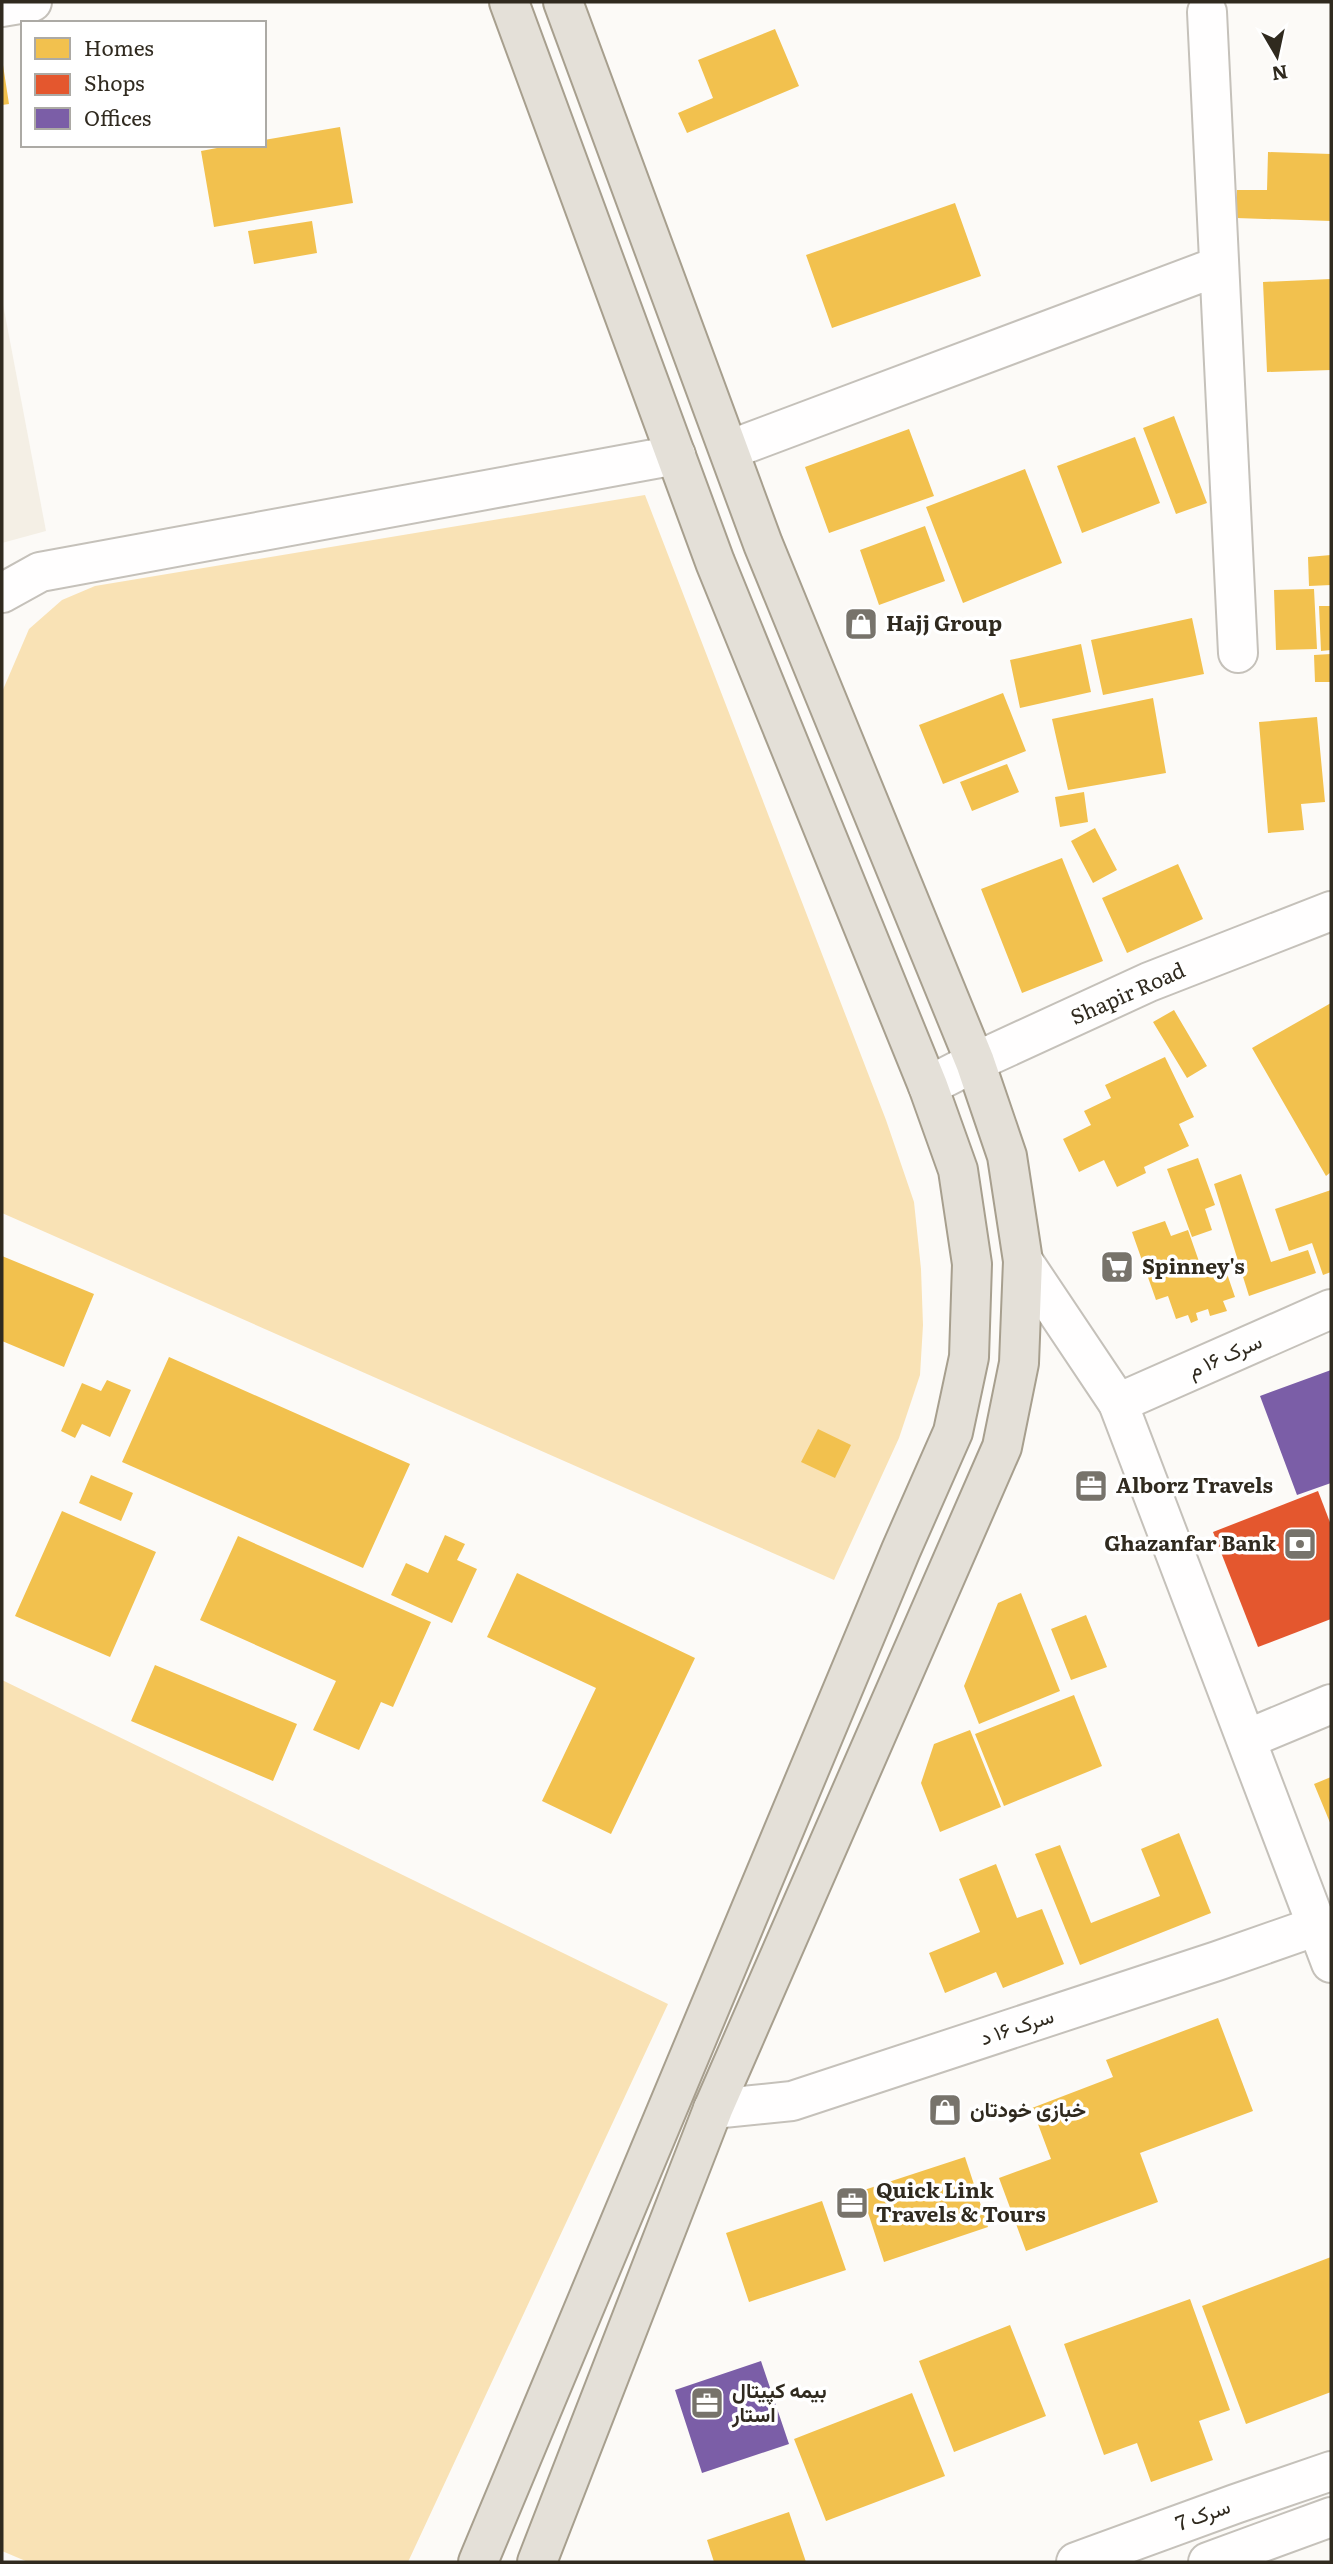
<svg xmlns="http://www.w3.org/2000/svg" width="1333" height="2564" viewBox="0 0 1333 2564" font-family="Literata,Vazirmatn,serif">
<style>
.built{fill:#f4efe5}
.green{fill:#f9e2b5}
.homes{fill:#f2c14e}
.shops{fill:#e4572e}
.offices{fill:#7b5ea7}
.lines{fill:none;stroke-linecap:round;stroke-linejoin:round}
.minor-casing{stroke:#c5c1ba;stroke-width:42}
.tertiary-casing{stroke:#c5c1ba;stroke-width:42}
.primary-casing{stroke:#a79f8e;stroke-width:42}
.minor{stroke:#fffefe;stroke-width:38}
.tertiary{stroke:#fffefe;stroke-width:38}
.primary{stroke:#e4e0d8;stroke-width:38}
.labels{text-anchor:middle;stroke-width:7;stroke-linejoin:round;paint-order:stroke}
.poi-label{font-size:21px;font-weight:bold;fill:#302a1f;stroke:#fff;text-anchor:start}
.street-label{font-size:21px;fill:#302a1f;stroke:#fff}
</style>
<rect width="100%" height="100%" fill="#fcfaf7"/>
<path class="built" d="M2 299 46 531 2 543Z"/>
<path class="green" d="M645 495 886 1120 914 1202 921 1269 923 1325 920 1375 899 1438 834 1580 2 1213V692L29 629 62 600 95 586Z
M2 1680 668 2004 408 2562H28L2 2551Z"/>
<path class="homes" d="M775 29 799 86 687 133 678 113 713 98 698 60Z
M3 65 9 104 2 105V66Z
M340 127 353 203 214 227 201 151 233 145H264V140Z
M1268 152 1331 154V221L1236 218 1237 190H1267Z
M955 203 981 276 832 328 806 255Z
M312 221 317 253 254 264 248 231Z
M1331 279V370L1267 372 1263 282Z
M1174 416 1207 503 1176 514 1143 428Z
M909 429 934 496 829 533 805 467Z
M1135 437 1160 503 1082 533 1057 466Z
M1025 469 1062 563 963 603 926 507Z
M925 526 945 581 879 605 860 550Z
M1331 555V585L1309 586 1308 557Z
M1314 589 1317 649 1276 650 1274 590Z
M1319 606H1331V650L1321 651Z
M1192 618 1204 674 1103 695 1091 640Z
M1081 644 1091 692 1020 708 1010 660Z
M1331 654V682H1315L1314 655Z
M1003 693 1026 751 943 784 919 725Z
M1153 698 1166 773 1068 790 1052 719Z
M1317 717 1325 802 1301 804 1304 830 1268 833 1259 722Z
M1007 764 1019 792 972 811 960 782Z
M1084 792 1088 822 1060 827 1055 797Z
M1095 828 1117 870 1093 883 1071 841Z
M1062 858 1103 961 1022 993 981 889Z
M1178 864 1203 919 1127 953 1102 898Z
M1331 1003V1172L1326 1176 1252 1048Z
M1174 1010 1207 1066 1187 1078 1153 1022Z
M1165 1057 1194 1117 1179 1124 1189 1146 1144 1167 1146 1173 1117 1187 1104 1160 1079 1172 1063 1139 1091 1125 1084 1111 1111 1098 1105 1085Z
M1198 1158 1215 1205 1205 1209 1212 1230 1192 1237 1167 1169Z
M1241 1174 1271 1262 1308 1250 1316 1273 1249 1296 1214 1184Z
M1331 1190V1272L1323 1275 1312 1243 1289 1251 1275 1209Z
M1165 1221 1171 1236 1188 1230 1202 1270 1223 1262 1235 1297 1223 1301 1227 1311 1210 1316 1208 1309 1196 1313 1198 1320 1191 1323 1188 1315 1176 1319 1168 1296 1156 1300 1132 1232Z
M2 1256 94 1294 64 1367 2 1341Z
M169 1357 410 1464 363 1568 122 1462Z
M107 1380 131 1390 110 1437 82 1424 75 1438 61 1431 82 1383 101 1391Z
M818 1429 851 1445 835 1478 801 1462Z
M91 1475 133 1493 121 1521 79 1503Z
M62 1511 156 1552 110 1657 15 1616Z
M445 1535 465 1544 457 1560 477 1569 452 1623 391 1595 406 1563 428 1573Z
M238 1536 431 1622 393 1707 381 1702 359 1750 313 1730 336 1681 200 1620Z
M517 1573 695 1658 611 1834 542 1801 596 1688 487 1637Z
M1021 1593 1060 1691 979 1724 964 1686 998 1603Z
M1086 1615 1107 1667 1071 1680 1051 1629Z
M155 1665 297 1724 273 1781 131 1721Z
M1074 1695 1102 1766 1004 1806 975 1734Z
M970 1730 1001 1807 940 1832 921 1783 934 1744Z
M1331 1777V1825L1314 1784Z
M1179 1833 1211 1913 1080 1965 1035 1854 1060 1845 1091 1923 1160 1896 1141 1849Z
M996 1864 1017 1918 1042 1909 1064 1964 1003 1988 996 1972 945 1993 929 1953 980 1932 959 1879Z
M1218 2018 1253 2111 1140 2153 1158 2202 1026 2251 999 2178 1051 2159 1032 2108 1113 2077 1106 2060Z
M965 2157 988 2227 884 2262 861 2191Z
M822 2201 846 2270 749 2302 726 2233Z
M1331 2257V2392L1246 2424 1202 2306Z
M1190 2299 1230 2410 1199 2421 1213 2460 1151 2482 1137 2443 1104 2455 1064 2344Z
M1010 2325 1046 2416 954 2452 919 2361Z
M912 2393 945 2476 826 2521 794 2439Z
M789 2512 806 2562H714L707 2540Z"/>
<path class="shops" d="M1318 1491 1331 1525V1619L1258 1647 1213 1532Z"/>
<path class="offices" d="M1331 1370V1483L1297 1495 1260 1396Z
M761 2361 789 2444 702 2473 675 2390Z"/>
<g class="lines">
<defs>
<path id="minor" d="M2 7 32 2
M1207 12 1238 653
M729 450 1219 266
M2 593 40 572 676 455
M1118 1403 1331 1309
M1247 1739 1331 1704
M713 2109 792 2101 1217 1961 1317 1926
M1076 2562 1235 2504 1331 2471
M1208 2562 1331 2517"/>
<path id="tertiary" d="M928 1086 975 1062 1149 982 1331 911
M1023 1261 1118 1403 1331 1963"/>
<path id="primary" d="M478 2562 901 1550 953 1432 969 1357 972 1264 958 1170 928 1086 715 562 509 2
M537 2562 713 2109 1002 1447 1019 1363 1023 1261 1007 1156 975 1062 763 544 563 2"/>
</defs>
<use href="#minor" class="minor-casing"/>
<use href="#tertiary" class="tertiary-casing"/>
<use href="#primary" class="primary-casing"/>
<use href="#minor" class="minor"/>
<use href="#tertiary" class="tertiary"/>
<use href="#primary" class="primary"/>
</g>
<defs>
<symbol id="shop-square" viewBox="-11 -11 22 22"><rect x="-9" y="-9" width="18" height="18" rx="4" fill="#77736b" stroke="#fff"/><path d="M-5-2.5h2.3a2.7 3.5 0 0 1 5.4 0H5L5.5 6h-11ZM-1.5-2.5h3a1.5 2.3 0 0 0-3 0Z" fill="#fff"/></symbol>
<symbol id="supermarket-square" viewBox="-11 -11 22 22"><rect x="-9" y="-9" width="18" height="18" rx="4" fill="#77736b" stroke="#fff"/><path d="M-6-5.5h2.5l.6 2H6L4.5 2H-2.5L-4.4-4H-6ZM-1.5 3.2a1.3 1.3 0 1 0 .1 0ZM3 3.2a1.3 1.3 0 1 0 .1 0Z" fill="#fff"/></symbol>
<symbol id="office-square" viewBox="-11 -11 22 22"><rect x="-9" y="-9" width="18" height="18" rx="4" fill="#77736b" stroke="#fff"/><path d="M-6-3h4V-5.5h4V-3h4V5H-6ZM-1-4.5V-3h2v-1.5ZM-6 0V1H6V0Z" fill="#fff"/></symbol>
<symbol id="bank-square" viewBox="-11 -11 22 22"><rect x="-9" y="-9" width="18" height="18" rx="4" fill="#77736b" stroke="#fff"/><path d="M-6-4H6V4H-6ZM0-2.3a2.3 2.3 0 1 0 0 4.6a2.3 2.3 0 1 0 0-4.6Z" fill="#fff"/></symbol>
</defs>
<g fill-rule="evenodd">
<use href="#shop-square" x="842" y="605" width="38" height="38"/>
<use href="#supermarket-square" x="1098" y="1248" width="38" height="38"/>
<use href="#office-square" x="1072" y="1467" width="38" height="38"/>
<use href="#bank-square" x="1281" y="1525" width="38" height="38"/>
<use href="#shop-square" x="926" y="2091" width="38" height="38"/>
<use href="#office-square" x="833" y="2184" width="38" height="38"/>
<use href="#office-square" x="688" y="2384" width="38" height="38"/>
</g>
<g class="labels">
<g class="poi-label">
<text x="886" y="631">Hajj Group</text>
<text x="1142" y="1274">Spinney's</text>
<text x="1116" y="1493">Alborz Travels</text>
<text x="1276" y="1551" text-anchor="end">Ghazanfar Bank</text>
<text x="970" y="2117">خبازی خودتان</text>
<text x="876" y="2198">Quick Link<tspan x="876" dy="24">Travels &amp; Tours</tspan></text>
<text x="732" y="2398">بیمه کپیتال<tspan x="732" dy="24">استار</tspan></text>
</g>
<g class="street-label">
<text transform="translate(1128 994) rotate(-24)" y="7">Shapir Road</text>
<text transform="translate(1225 1356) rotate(-24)" y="7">سرک ۱۶ م</text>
<text transform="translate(1017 2027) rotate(-18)" y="7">سرک ۱۶ د</text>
<text transform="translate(1203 2515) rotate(-20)" y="7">سرک 7</text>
</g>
</g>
<rect width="1333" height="2564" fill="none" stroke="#302a1f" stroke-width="7"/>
<rect x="21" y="21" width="245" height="126" fill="#ffffff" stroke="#acaaa5" stroke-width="2"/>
<rect x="35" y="38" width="35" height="21" fill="#f2c14e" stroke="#acaaa5" stroke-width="2"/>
<text x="84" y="56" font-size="21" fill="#302a1f">Homes</text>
<rect x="35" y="74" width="35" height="21" fill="#e4572e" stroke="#acaaa5" stroke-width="2"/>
<text x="84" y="91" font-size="21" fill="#302a1f">Shops</text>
<rect x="35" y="108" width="35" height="21" fill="#7b5ea7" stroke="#acaaa5" stroke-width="2"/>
<text x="84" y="126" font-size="21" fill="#302a1f">Offices</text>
<g transform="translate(1277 56) rotate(171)" stroke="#ffffff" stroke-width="5" paint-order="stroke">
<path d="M0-5L12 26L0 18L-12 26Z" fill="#302a1f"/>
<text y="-10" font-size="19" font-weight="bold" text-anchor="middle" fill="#302a1f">N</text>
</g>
</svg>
